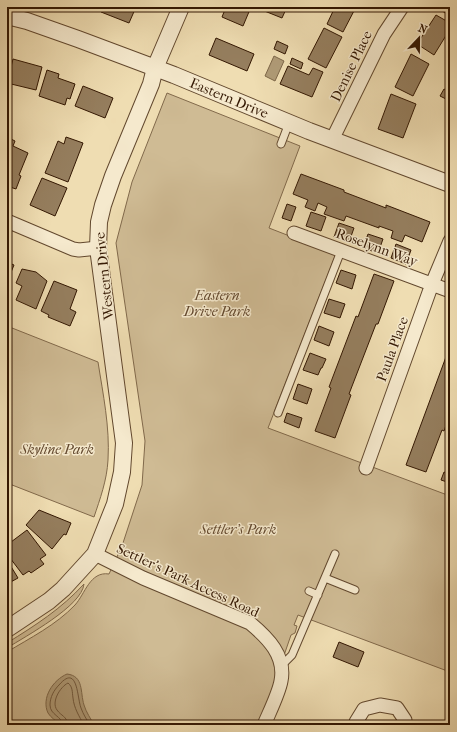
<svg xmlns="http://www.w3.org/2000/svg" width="457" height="732" viewBox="0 0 457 732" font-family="'IM FELL French Canon',serif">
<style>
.green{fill:#cfbb94;stroke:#81694b}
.water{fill:#af9a76;stroke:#7d6648}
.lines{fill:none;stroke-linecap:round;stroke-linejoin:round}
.shore{stroke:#71583c;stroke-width:1}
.building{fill:#957e5e;stroke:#331702}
.service-casing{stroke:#62482e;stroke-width:9}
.minor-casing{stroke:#62482e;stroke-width:15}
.tertiary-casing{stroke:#62482e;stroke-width:18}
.service{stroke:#f5e9cd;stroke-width:7}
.minor{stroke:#f5e9cd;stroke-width:13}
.tertiary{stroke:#f5e9cd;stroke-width:16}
.labels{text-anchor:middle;stroke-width:3;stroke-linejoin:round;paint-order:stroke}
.street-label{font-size:14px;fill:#331702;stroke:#f5e9cd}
.park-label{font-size:14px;font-style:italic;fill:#62482e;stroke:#f5e9cd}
</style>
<rect width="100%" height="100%" fill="#efddb2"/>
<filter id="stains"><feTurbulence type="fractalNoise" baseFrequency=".005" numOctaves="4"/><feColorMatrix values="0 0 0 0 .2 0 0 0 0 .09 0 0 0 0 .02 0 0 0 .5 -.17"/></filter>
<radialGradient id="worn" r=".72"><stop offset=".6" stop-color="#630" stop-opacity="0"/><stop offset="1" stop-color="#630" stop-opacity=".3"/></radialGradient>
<path class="green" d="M167 93 300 146 269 228 336 254 268 428 450 496V672L298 615 294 625 297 626 295 633 291 635 269 699 258 725H7V652C30 638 56 625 75 605 85 594 90 571 109 574L122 546 142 485 145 441 116 243 132 182Z
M7 326 98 362C103 394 110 427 108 460 107 480 100 499 94 517L7 483Z
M84 584C82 606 26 636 7 648V643C36 625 61 609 84 584Z"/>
<path class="water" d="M274 56 284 61 275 81 265 76Z
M67 674C84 676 80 692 84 705 86 712 91 719 94 725H59C56 720 51 718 48 713 41 698 53 680 67 674Z"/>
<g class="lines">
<path class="shore" d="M63 725C62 716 50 715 50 705 50 697 54 690 59 685 78 663 77 698 81 708 83 714 87 720 90 725
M68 725C67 716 61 716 57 710 51 702 60 687 68 683 73 687 72 692 73 698 74 708 79 716 84 725"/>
</g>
<path class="building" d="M103 7H136L129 23 101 12Z
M226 7H251L243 26 222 17Z
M263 7H287L282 18 262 10Z
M335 7H356L343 32 327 24Z
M441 7H450V17L440 9Z
M436 15 450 23V29L434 55 417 44Z
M324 28 342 37 326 68 308 59Z
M216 38 254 54 247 71 209 55Z
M277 41 288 46 285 54 274 49Z
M411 54 429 64 413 96 395 87Z
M292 58 303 63 301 69 290 64Z
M13 59 42 67 36 90 7 83Z
M288 66 309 75 313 68 323 72 312 97 280 84Z
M47 70 59 74 58 78 75 84 70 99 67 98 65 105 39 96Z
M83 86 113 98 105 118 75 106Z
M444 89 450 92 446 99 440 96Z
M391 94 416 104 403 138 378 129Z
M7 137 15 141 13 146 28 153 19 175 21 176 16 189 7 186V170L8 171 11 164 7 163Z
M66 137 83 143 68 182 45 173 58 141 64 144Z
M301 174 344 190V192L386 208V205L430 222 422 242 405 235 402 242 391 238 393 231 379 226V228L346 216 344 221 324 214 327 207 318 203 315 211 305 207 308 200 293 194Z
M42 178 67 188 55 216 30 205Z
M287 204 296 207 291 221 282 218Z
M311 212 326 217 321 231 306 226Z
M339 223 354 228 349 242 334 237Z
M368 234 383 239 378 253 363 248Z
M396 244 411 250 406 264 391 258Z
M7 262 14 265 7 282Z
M22 269 36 272 47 281 36 309 16 300 22 286 16 283Z
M341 270 356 275 352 289 336 283Z
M374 274 394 281 378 324H376L349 394 351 395 335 438 315 431 331 388 329 387 356 316 358 317Z
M54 281 77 290 70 309 76 312 70 326 48 317 49 315 41 311Z
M329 299 345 304 340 318 324 313Z
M319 326 334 332 329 346 314 340Z
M450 346V414L444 431 442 430 426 472 406 465Z
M310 353 326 359 322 368H321L318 375 303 370Z
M298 384 312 389 307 404 293 399Z
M287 413 302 418 299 428 284 422Z
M444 472 450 474V483L441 480Z
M39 510 71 523 66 535 64 534 52 549 26 525Z
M27 530 46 555 40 559 44 564 31 573 29 571 23 575 7 554V545Z
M7 560 18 578 7 584Z
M339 642 364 652 358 667 333 657Z"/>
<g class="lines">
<defs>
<path id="service" d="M281 144 289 123
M278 413 341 251
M325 578 355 590
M309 591 318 595
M281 666 292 655 335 554"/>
<path id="minor" d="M332 140 384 34 402 7
M7 221 73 249 79 250 98 248
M294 233 450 291
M366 468 432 284 450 241
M95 554 143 578 250 623C268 638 286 656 281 681 279 693 269 713 264 725
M356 725V722L364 709 380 705 397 708 405 720V725"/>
<g id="tertiary">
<path id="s1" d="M7 16 27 21 78 39 174 75 309 131 450 184"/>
<path d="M7 629 49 601 63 589 95 554 115 504 122 472 124 443 98 248 99 222 103 205 113 176 151 84 155 68 181 7"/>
</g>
</defs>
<use href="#service" class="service-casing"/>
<use href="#minor" class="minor-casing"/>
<use href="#tertiary" class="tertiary-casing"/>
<use href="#service" class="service"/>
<use href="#minor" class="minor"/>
<use href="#tertiary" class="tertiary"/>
</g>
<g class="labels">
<g class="street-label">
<text transform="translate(351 66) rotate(-64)" y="5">Denise Place</text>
<text dy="5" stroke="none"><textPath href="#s1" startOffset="237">Eastern Drive</textPath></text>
<text transform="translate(377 247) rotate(20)" y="5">Roselynn Way</text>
<text transform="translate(104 276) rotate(-96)" y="5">Western Drive</text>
<text transform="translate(392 349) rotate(-70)" y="5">Paula Place</text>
<text transform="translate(188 580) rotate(25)" y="5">Settler's Park Access Road</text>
</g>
<g class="park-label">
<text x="217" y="300">Eastern<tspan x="217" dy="16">Drive Park</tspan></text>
<text x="57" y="454">Skyline Park</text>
<text x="238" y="534">Settler's Park</text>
</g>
</g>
<rect width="457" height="732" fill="none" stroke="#efddb2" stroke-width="24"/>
<rect x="8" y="8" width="441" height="716" fill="none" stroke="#331702" stroke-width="2"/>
<rect x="12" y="12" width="433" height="708" fill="none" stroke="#331702"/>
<g transform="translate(419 38) rotate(22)" stroke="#f5e9cd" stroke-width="3" paint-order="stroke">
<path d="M0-3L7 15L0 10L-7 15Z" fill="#331702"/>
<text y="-6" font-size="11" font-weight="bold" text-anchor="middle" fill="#331702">N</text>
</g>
<rect width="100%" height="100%" filter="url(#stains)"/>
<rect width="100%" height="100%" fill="url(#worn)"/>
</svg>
